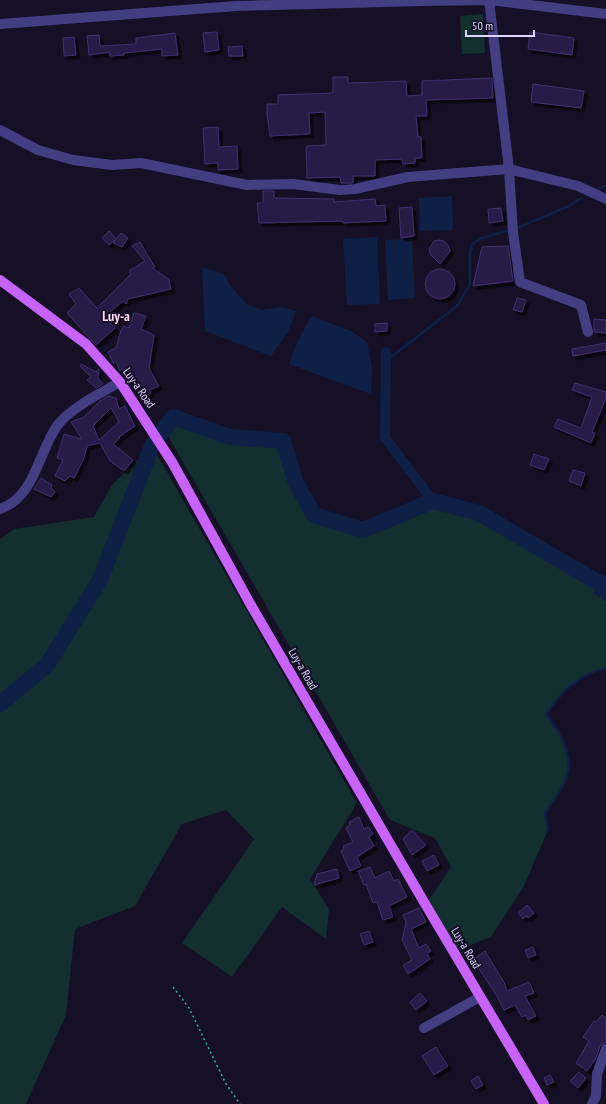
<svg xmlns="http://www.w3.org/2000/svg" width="606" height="1104" viewBox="0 0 606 1104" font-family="'PT Sans Narrow',sans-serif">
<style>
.green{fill:#132f2f}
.water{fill:#0f2046}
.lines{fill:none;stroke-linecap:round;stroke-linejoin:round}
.stream{stroke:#0f2046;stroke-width:2.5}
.canal{stroke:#0f2046;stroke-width:10}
.river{stroke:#0f2046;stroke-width:16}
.building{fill:#271d46;stroke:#403070;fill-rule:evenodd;filter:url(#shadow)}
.path{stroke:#35b3b1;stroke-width:1.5;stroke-dasharray:2 3;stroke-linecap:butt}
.minor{stroke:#433d82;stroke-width:10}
.major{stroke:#c763f8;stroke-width:10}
.labels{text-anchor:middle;stroke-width:4;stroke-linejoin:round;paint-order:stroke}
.street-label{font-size:12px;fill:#ddd6fd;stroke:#151025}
.quarter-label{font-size:14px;font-weight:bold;fill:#fdd8ee;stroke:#151025}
</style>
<defs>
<filter id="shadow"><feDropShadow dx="3.5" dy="3.5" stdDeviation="0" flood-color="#0009"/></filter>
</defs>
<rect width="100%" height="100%" fill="#151025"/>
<path class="green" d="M483 14 485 53 462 54 460 16Z
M173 417 230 437 283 441 296 483 314 515 363 530 433 501 479 513 599 583 594 593 606 601V668C579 674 561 692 546 713 558 730 574 754 567 776 563 789 552 802 545 813L548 830 524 886 491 937 454 951 427 903 451 867 435 838 390 820 168 436 165 430Z
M152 446 357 803 310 879 329 909 326 939 282 907 232 977 182 943 254 839 226 810 182 824 135 906 75 929 66 1015 26 1104H0V539L14 529 94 517 112 485Z"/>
<path class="water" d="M452 196 453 230 420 231 419 198Z
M377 237 380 304 347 305 343 239Z
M412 239 415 298 388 300 385 240Z
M202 267 224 274 232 288 247 304 261 310 282 307 296 311 288 332 271 356 205 331Z
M312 316 351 331 367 342 372 368 371 394 289 364 298 340Z
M603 574 606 576V601L593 593Z"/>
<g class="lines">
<path class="stream" d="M599 188 606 186
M515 229 569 206 581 198
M386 361 458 305 470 284V253L473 244 479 239 510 230
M548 830 545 813C552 802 563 789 567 776 574 754 558 730 546 714 561 692 579 674 606 668"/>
<path class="canal" d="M386 352 385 438 433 501"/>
<path class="river" d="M0 704 47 665 100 580 152 446 173 417 230 437 283 441 296 483 314 515 363 530 433 501 479 513 599 583"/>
</g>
<path class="building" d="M217 32 219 50 205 52 203 33Z
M530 32 574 38 572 55 528 49Z
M175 33 178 55 162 56V49L124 53V55L110 56V52L89 55 87 36 99 35 100 46 136 44V38Z
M74 37 76 55 64 56 63 38Z
M242 46 243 56H229L228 47Z
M333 77H348V83L406 81 407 96 422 95V81L492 78 493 98 426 100 427 116H416L418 137H421L422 158H415V163L403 164 402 159 375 160V176H353V183H341L340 177 307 178 306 146 326 145 325 112 309 113 310 134 270 136 267 114V104H278V95L333 93Z
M533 84 584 91 581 108 531 102Z
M218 127 219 147 237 146 238 169 218 170V163L205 164 203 128Z
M263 191H274V198L334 199V202L375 199 376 206 385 205 386 221 343 223 342 221 259 223 257 203H263Z
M412 207 414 236 401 238 399 208Z
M501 208 503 221 489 223 488 209Z
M109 231 116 239 109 245 102 238Z
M121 233 128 238 122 247 113 243Z
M439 240 444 241 448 245 450 251 440 264 431 255 429 249 434 241Z
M140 242 155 267 153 268 169 280 171 289 128 299 126 304 123 301 104 317 115 328 96 345 67 313 76 304 69 294 79 288 97 308 131 274 129 271 145 261 132 246Z
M508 246 513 281 473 286 482 247Z
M425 284a15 15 0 1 1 30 0a15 15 0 1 1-30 0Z
M517 298 526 300 522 312 513 310Z
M134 313 146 316 141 329 154 335 149 368 159 386 149 390 151 393 142 398 123 369 120 371 116 362 113 363 108 352 116 348 121 330 124 326 129 328Z
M594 319 606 320V333L594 332Z
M387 323V331L375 332V324Z
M606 343V350L573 356 572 349Z
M81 364 96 372 99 369 98 378 103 384 96 388 87 380 91 377 80 366Z
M575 383 606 392V398L592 432 595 433 591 443 554 427 558 419 581 428 592 397 572 390Z
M108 396 116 398 119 409 125 406 135 426 119 437 120 438 113 444 133 460 124 471 110 461 100 443 87 446 84 458 74 478 70 476 65 481 55 476 63 460 57 458 64 434 82 439 71 422 84 417 100 401ZM111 408 119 422 99 440 93 426Z
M534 454 549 459 544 470 530 465Z
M573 470 585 473 581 486 569 481Z
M41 478 52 485 51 487 55 492 51 497 34 489Z
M359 817 364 829 368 827 373 834 369 837 374 846 357 857 361 866 350 871 341 851 344 849 343 846 353 842 346 828 350 824 349 822Z
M412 830 426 845 412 855 403 839Z
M434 855 439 865 427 871 422 861Z
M370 867 375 878 389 871 394 881 398 879 407 897 389 906 393 917 383 920 377 902 373 903 366 884 364 885 358 871Z
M337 869 339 878 314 885 317 874Z
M527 905 534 913 528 918 526 916 523 919 518 913Z
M419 908 426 922 411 929 419 948 426 944 431 951 427 953 430 959 408 974 403 965 412 960 402 940 406 922 403 915Z
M369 931 373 942 364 945 360 934Z
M533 947 536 955 528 958 525 950Z
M485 951 504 982 507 991 529 982 534 993 525 996 536 1016 528 1020 526 1015 522 1017 515 1005 504 1010 497 996 473 960Z
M420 993 427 1001 416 1010 410 1002Z
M602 1015 606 1018V1042L600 1046 596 1058 587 1071 576 1063 589 1041 583 1037 594 1021 596 1022Z
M436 1047 448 1066 434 1075 422 1056Z
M579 1072 586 1078 578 1088 570 1081Z
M550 1075 554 1082 547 1085 544 1078Z
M478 1076 483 1085 476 1089 471 1081Z"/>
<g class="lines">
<path class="path" d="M173 987 189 1008 226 1084 240 1104"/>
<path class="minor" d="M489 0 509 169 513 232 520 282 581 305 588 332
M0 24 236 6 423 1 489 0 606 14
M0 130 38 150 73 160 112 165 141 163 247 185 293 184 340 190 355 189 408 177 509 169 578 186 606 199
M0 509C35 497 38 453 57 426 69 409 102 392 120 382
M424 1028 480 997
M592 1104 596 1096 597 1074 606 1049"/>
<path class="major" d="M0 280 86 344 120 382 172 462 252 607 424 902 544 1104"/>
</g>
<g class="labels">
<g class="street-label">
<text transform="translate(139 388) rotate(55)" y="4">Luy-a Road</text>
<text transform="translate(303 669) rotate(60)" y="4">Luy-a Road</text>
<text transform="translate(466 948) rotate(59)" y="4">Luy-a Road</text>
</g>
<g class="quarter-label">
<text x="116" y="321">Luy-a</text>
</g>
</g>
<path d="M466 30v6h68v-6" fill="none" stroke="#ddd6fd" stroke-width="2"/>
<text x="472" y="30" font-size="12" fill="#ddd6fd" stroke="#151025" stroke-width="3" paint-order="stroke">50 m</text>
</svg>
